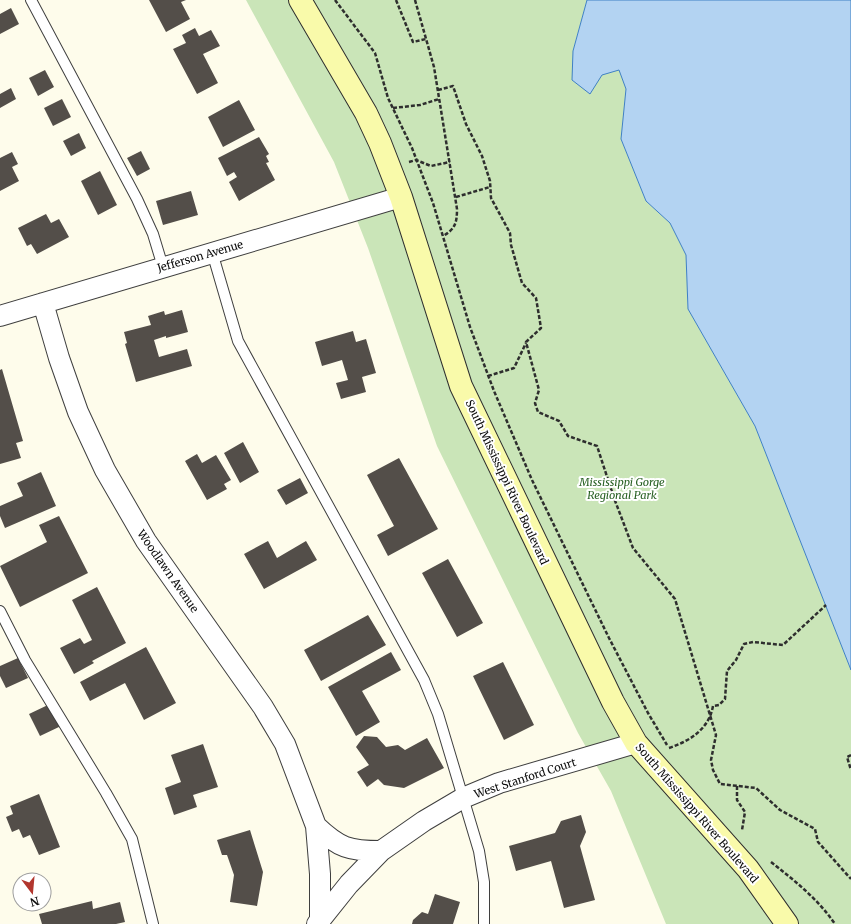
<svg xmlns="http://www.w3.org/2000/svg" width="851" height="924" font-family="Merriweather,serif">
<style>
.green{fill:#cae5b8}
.water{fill:#b3d3f2;stroke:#3f80c4}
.building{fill:#534e49}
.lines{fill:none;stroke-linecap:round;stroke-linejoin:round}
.lane-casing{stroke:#3f3f3f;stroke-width:12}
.street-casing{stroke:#3f3f3f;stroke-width:22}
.secondary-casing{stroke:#2e2e2e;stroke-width:24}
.path{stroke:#2e2e2e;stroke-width:2.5;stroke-dasharray:4 2;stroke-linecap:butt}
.lane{stroke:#fff;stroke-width:10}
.street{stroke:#fff;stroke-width:20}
.secondary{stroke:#f9faaa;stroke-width:22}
.labels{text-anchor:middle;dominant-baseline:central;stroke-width:4;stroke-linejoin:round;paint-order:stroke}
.street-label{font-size:11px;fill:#0c0c0c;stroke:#fff}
.park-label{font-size:11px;font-style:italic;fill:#265f21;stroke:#fff}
</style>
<rect width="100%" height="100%" fill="#fefceb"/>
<path class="green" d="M246,0H587L573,51L602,75L619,69L626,89L621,139L646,201L670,223L686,255L688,309L755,426L851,670V924H666L611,791L578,733L437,446L368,248L334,162Z"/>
<path class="water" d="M587,0H851V670L755,426L688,309L686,255L670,223L646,201L621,139L626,89L619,70L602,75L590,94L572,80L573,51Z"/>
<path class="building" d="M149,0H186L181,2L190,19L166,32Z
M11,8L19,24L0,34V14Z
M195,28L199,36L211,30L220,46L203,54L218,83L197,94L173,49L186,43L182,35Z
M45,70L54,87L38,96L29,78Z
M11,88L16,99L0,108V94Z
M62,99L71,117L53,126L44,108Z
M239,100L255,130L223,147L208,117Z
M79,133L86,148L71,156L63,141Z
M259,137L269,154L266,156L269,162L266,163L275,180L239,201L229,182L237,177L234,172L227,176L218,158Z
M141,151L150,169L137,176L127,158Z
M12,152L18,164L12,167L19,181L0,191V158Z
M100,171L117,205L98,215L81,181Z
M191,191L198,215L163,225L156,201Z
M46,214L51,223L59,219L69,237L37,254L31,244L27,246L18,228Z
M182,310L188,332L166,338V336L154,340L159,357L187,349L192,366L136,382L125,344L127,343L124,332L151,325L148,316L164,311L165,315Z
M353,331L356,342L366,339L376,373L362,377L366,392L341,399L336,383L348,380L342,360L322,366L315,342Z
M2,369L23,441L16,443L21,458L0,464V370Z
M243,442L259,472L240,483L224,453Z
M197,454L202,463L216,455L231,480L224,484L227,489L207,500L185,461Z
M399,458L438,529L388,556L377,535L394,526L367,475Z
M41,472L56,506L5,528L0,516V506L23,496L17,483Z
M300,478L308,493L286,505L277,490Z
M59,516L88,573L20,607L0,566L47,542L39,525Z
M268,541L277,558L306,541L317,560L264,589L244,554Z
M448,559L483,623L457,637L422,573Z
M97,587L126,643L92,661L94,663L74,674L60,648L80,638L84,644L92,640L72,600Z
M368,615L386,645L321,681L304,650Z
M146,647L176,703L144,720L125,683L90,701L80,682Z
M391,652L401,670L362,691L380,722L356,736L328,687Z
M18,658L28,678L6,688L0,676V666Z
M503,662L534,725L504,740L473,676Z
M50,704L61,726L40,736L29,714Z
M364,736L377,737L386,747L398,745L405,750L427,738L444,768L404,788L384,785L378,779L367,787L357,772L369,765L356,747Z
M203,744L218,787L193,795L197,807L174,815L165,788L181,782L171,755Z
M39,794L60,847L39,855L30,835L23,838L19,829L12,832L6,817L13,814L10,806Z
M581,815L586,832L580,846L595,900L564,908L551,861L516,871L509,846L555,833L561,821Z
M250,830L263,872L257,906L230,902L234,875L227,855H222L217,840Z
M435,894L460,902L453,924H412L413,920L422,912L428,914Z
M92,901L93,909L120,902L125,922L116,924H42L39,914Z"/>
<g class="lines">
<defs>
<path id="lane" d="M31,0L137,199L153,234L163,267
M212,252L238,341L424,680L438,714L479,851L484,882V924
M0,611L25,660L106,793L132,839L153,924"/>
<path id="street" d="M43,303L59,358L78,412L105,470L146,541L263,707L285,744L316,826L320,874V924
M0,316L401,197
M316,826C339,848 349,851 381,851
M317,924L349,884L381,851L424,821L463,798L499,783L636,743"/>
<path id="secondary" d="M300,0L366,113L380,143L401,197L461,386L613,702L636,743L748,869L787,924"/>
</defs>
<use href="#lane" class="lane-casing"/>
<use href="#street" class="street-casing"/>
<use href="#secondary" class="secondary-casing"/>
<path class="path" d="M335,0L375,53L388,98L412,148L433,203L470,327L494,391L532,480L609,638L648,713L667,745
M396,0L413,42L426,39
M415,0L434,67L457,209C457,223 455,229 443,236
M438,90L453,86L466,124L482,156L490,181L491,198L510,233L511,245L522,283L536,298L541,328L526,342L539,390L535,403L538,412L559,421L568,436L597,446L614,498L633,548L675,599L716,735L711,760L713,770L720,784L756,788L780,810L815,829L818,842L851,879
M393,108L420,105L439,99
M409,162L416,160L431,166L450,162
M456,197L490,187
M488,376L514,368L526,343
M669,748C690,741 709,729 713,706L719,705L725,699L727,671L736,660L744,644L753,642L783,645L826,605
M851,755L847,757L851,770
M737,786V800L745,812L742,830
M771,862C795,881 818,899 835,924"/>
<use href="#lane" class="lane"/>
<use href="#street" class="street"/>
<use href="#secondary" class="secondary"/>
</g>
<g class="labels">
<g class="street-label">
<text transform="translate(200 256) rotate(-16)">Jefferson Avenue</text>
<text transform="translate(507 482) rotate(65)">South Mississippi River Boulevard</text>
<text transform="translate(168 571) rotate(55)">Woodlawn Avenue</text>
<text transform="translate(525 778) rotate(-18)">West Stanford Court</text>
<text transform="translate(697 813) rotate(49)">South Mississippi River Boulevard</text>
</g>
<g class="park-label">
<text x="622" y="482">Mississippi Gorge<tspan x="622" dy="13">Regional Park</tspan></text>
</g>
</g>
<g transform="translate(32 892) rotate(164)"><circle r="19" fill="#ffffff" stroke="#9e9e9e"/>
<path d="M0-3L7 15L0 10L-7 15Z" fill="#b2362d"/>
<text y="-6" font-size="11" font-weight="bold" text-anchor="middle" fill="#0c0c0c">N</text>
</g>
</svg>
